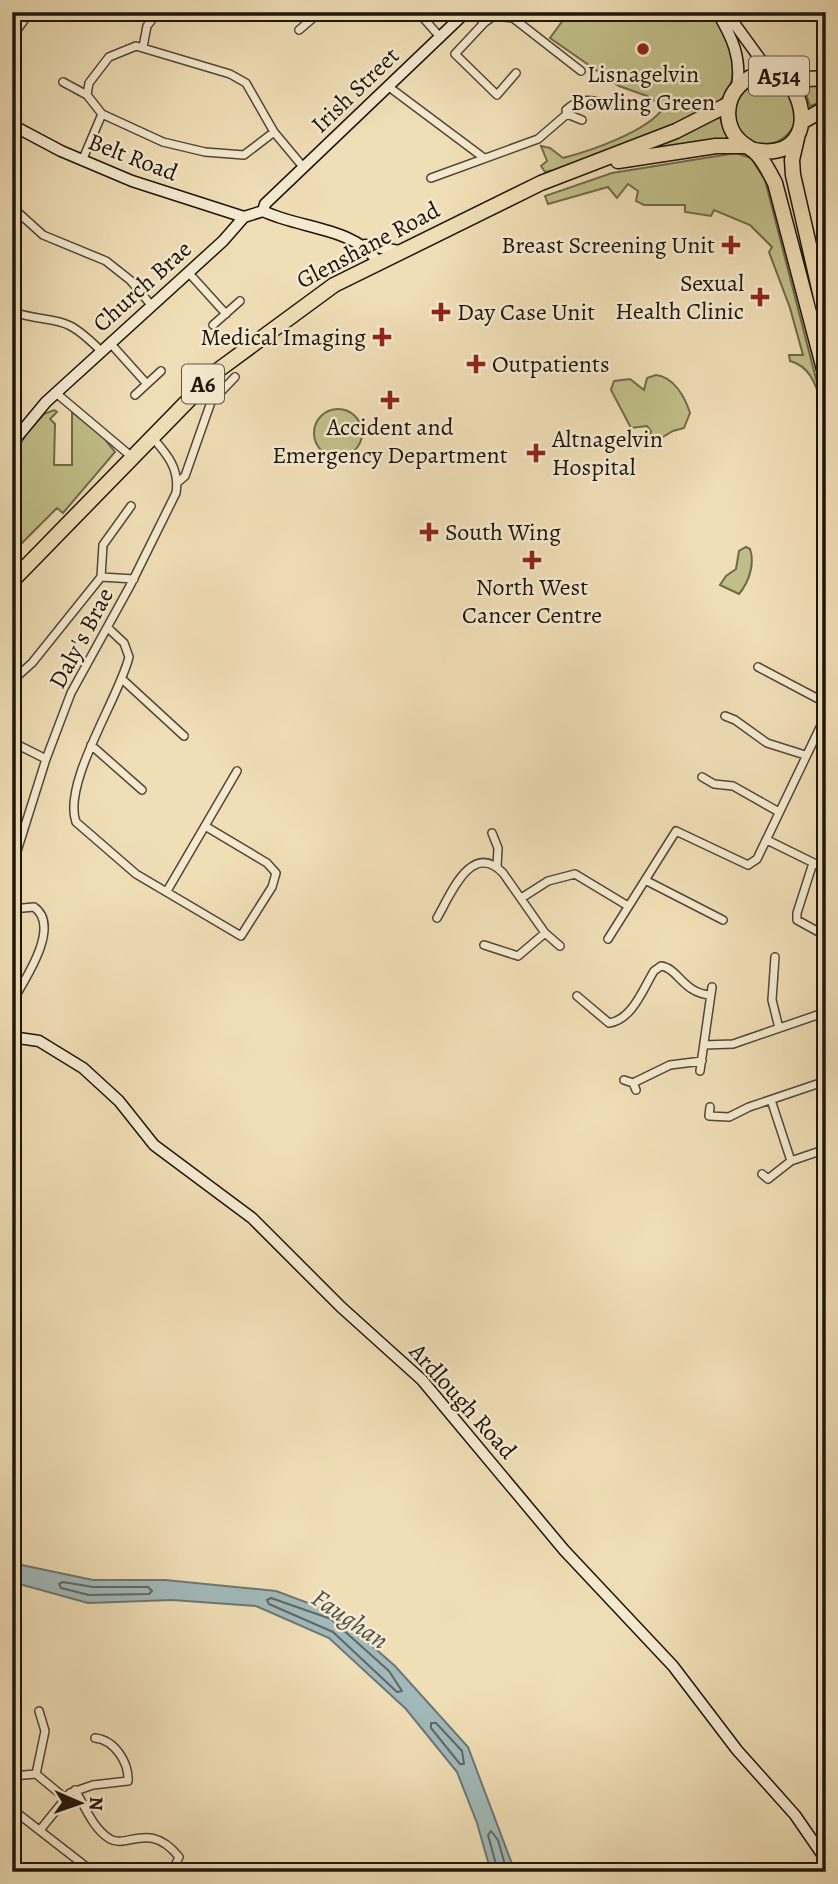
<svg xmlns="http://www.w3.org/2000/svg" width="838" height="1884" font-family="Alegreya,serif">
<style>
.green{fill:#c1bf89;stroke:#6f6a4a;stroke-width:2}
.water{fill:#a1b9ba;stroke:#6c7774;stroke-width:2}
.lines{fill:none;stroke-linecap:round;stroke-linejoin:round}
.shore{stroke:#5f6763;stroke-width:2}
.street-casing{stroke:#524736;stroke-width:10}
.secondary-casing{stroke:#1d150c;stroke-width:13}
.highway-casing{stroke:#1d150c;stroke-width:17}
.street{stroke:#f5ead0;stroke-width:7}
.secondary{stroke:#f5ead0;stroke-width:10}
.highway{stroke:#f0deb6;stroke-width:14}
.poi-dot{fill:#8f2418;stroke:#f5ead0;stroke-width:2.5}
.labels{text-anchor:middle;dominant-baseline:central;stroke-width:5;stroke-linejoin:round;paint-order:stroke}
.shield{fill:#f5ead0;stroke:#5e5547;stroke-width:2}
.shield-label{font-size:23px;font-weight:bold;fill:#1d150c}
.poi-label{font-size:24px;fill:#1d150c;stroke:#f5ead0;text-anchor:start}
.street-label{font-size:24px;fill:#1d150c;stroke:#f5ead0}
.water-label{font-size:26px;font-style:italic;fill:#4b4e49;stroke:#f5ead0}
</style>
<rect width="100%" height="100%" fill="#f0deb6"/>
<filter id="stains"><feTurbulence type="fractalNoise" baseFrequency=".00286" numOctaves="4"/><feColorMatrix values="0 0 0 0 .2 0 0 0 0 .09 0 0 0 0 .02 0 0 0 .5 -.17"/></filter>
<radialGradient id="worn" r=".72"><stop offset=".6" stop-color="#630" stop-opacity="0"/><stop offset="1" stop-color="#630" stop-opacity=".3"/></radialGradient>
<path class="green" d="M569,12H710C723,27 729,40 732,60C741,109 686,119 650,134C615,149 582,165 545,172L541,166L547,161L541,146L550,148L563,158C590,151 649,131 664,107L647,96L619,86L550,38Z
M734 113a31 31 0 1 1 62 0a31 31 0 1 1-62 0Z
M826,84V100L810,106L803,85Z
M719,115L728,139L642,152Z
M736,153L751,158L765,180L823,406C816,387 812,367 790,361L789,355H803L790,308L769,252L772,247L750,225L714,210L711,216L685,212V205H644L636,201L638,191L628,184L617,198L608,187L548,204L545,196L612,173Z
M656,375C674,377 685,397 690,413L684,428L673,431L651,444L647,443L651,431L647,426L631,428L611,390L614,381L630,379L644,390L647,378Z
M314 433a24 24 0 1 1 48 0a24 24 0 1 1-48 0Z
M54,410L57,412L50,419L55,424L54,465H72V412L103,437L115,452L63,513L57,508L12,553V457L27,433L44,414Z
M746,547L750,549C755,564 749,582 739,594L720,585L726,576L736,569L739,551Z"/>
<path class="water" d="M12,1563L93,1580H165L276,1591L335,1613L395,1666L468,1747L515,1872H491L477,1823L457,1772L406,1709L329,1638L256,1606L172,1600L88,1603L12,1582Z"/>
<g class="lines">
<path class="shore" d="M63,1582L93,1587H148L152,1591L149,1594L89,1595L61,1588L59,1584Z
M271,1598L331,1619L389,1671L402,1691L397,1692L333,1632L269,1604L267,1600Z
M431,1723H436L462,1751L464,1764H460L431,1728Z
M498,1872L488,1835L491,1831L498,1840L507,1872"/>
<defs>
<path id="street" d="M418,12L440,37
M474,12L484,23L494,16L513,18L581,71
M484,23L455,54L497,95L516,73
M299,30L320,12
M12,37L30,12
M143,47L147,26L158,12
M63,82L87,95L102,114L163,142L205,152L244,155L274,132
M389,87L484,158
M87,95L89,83L109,57L136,46L230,74L246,83L274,132L304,168
M567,114L582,120
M82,161L102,114
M431,178L538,139L567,114L566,110C582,95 596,101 616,105
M12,207L43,235L106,261L130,280L152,306
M188,272L226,314
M12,312C60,326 61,311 101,351
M213,325L240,301
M111,344L147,384
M56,393L132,457
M135,395L161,371
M178,482L185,476L211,402L235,377
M101,577L103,545L131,506
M108,628L124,643L129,657C119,698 62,783 76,822L136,874L241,936L272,887L276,873L267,863L205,826
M758,667L826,703
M122,679L184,736
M12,681L32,663L101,577L134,579
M725,716L735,720L767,743L805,755
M12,737L20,746L46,759
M91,745L142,790
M702,777L714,784L733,786L779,812
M492,833L498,848L497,867
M767,840L826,869
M813,863L797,913V920L826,936
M12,867L46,759L71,693L131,584L176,493C180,469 167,454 152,437
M645,880L723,920
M167,891L237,771
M523,897L548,881L575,874L628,906
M12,909L34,907C62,926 24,981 12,1002
M437,918C450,896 471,840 503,873L545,933L560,946
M608,939L676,831L748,865L757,859L826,715
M484,945L518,956L545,933
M775,957L772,1000L779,1028
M577,996L609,1023C632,1020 643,989 654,971L661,966C678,968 683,993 710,995
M704,1045L733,1044L826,1012
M700,1071L712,987
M624,1080L633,1083L636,1090
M633,1083L670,1065L702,1061
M771,1100L791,1161
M710,1107L709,1116L729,1117L749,1107L826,1081
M762,1174L768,1179L791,1161L826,1149
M822,1227L826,1224
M12,1513L15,1514
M36,1774L45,1731L39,1711
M12,1776L36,1774L65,1798
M75,1790C85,1806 93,1829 110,1839C127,1849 150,1820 179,1857L172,1872
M12,1809L93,1872
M40,1830L70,1793L93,1785L128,1781C129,1763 115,1740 95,1738
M12,1840V1849"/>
<path id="secondary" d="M717,12C732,37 742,58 737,87
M726,12L771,74
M12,125L61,151L132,181L244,217
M263,211L265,204L466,12
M263,211C300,229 354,227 378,262
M365,245L399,251
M12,443L46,402L223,241L244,217L263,211
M12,1007V1023
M12,1037L39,1041L83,1068L119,1101L154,1145L252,1218L341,1307L422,1380L564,1550L673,1666L737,1750L795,1815L826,1860"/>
<path id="highway" d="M788,80L826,78
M805,120L826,108
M797,138L792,160L793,175L826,319
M754,150C838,166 796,32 740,85C724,100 724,127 741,142C747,147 753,149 758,155C765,163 770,173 775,183L826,377
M618,161L716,146H745
M12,581L217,371L334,285L541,183L676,131L729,104"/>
</defs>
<use href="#street" class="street-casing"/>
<use href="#secondary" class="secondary-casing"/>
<use href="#highway" class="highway-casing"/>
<use href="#street" class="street"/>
<use href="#secondary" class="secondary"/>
<use href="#highway" class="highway"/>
</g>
<g class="poi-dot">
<circle cx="643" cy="49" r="7"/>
<path d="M727.5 234.5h7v7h7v7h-7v7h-7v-7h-7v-7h7z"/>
<path d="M756.5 286.5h7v7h7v7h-7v7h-7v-7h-7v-7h7z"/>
<path d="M437.5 301.5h7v7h7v7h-7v7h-7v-7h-7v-7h7z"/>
<path d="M378.5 326.5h7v7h7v7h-7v7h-7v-7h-7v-7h7z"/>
<path d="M472.5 353.5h7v7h7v7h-7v7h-7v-7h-7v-7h7z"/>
<path d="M386.5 389.5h7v7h7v7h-7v7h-7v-7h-7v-7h7z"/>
<path d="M532.5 442.5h7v7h7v7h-7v7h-7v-7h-7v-7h7z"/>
<path d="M425.5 521.5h7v7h7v7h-7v7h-7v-7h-7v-7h7z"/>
<path d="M528.5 549.5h7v7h7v7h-7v7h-7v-7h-7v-7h7z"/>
</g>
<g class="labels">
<g class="shield">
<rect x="749" y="56.5" width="60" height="39" rx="5"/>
<rect x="182" y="364.5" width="42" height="39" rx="5"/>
</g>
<g class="shield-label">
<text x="779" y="76">A514</text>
<text x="203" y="384">A6</text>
</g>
<g class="poi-label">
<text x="643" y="74" text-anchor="middle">Lisnagelvin<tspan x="643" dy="28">Bowling Green</tspan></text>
<text x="715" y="245" text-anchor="end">Breast Screening Unit</text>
<text x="744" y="283" text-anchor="end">Sexual<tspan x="744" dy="28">Health Clinic</tspan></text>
<text x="457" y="312">Day Case Unit</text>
<text x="366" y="337" text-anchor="end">Medical Imaging</text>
<text x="492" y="364">Outpatients</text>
<text x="390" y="427" text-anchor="middle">Accident and<tspan x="390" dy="28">Emergency Department</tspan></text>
<text x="552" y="439">Altnagelvin<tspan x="552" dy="28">Hospital</tspan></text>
<text x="445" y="532">South Wing</text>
<text x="532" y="587" text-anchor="middle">North West<tspan x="532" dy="28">Cancer Centre</tspan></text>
</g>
<g class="street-label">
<text transform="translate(355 90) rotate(-44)">Irish Street</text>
<text transform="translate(133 157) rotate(21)">Belt Road</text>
<text transform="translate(368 245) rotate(-28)">Glenshane Road</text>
<text transform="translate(142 286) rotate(-42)">Church Brae</text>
<text transform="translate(81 638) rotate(-62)">Daly's Brae</text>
<text transform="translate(463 1401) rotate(48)">Ardlough Road</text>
</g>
<g class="water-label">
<text transform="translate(350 1619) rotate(34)">Faughan</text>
</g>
</g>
<rect width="838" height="1884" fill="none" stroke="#f0deb6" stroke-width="42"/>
<rect x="14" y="14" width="810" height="1856" fill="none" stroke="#1d150c" stroke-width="3.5"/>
<rect x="21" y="21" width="796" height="1842" fill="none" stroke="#1d150c" stroke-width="2"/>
<g transform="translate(80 1803) rotate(92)" stroke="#f5ead0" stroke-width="5" paint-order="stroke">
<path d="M0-5L12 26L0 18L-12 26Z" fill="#1d150c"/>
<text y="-10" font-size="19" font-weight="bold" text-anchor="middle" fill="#1d150c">N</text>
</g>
<rect width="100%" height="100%" filter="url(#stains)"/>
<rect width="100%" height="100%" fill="url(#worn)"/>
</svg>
